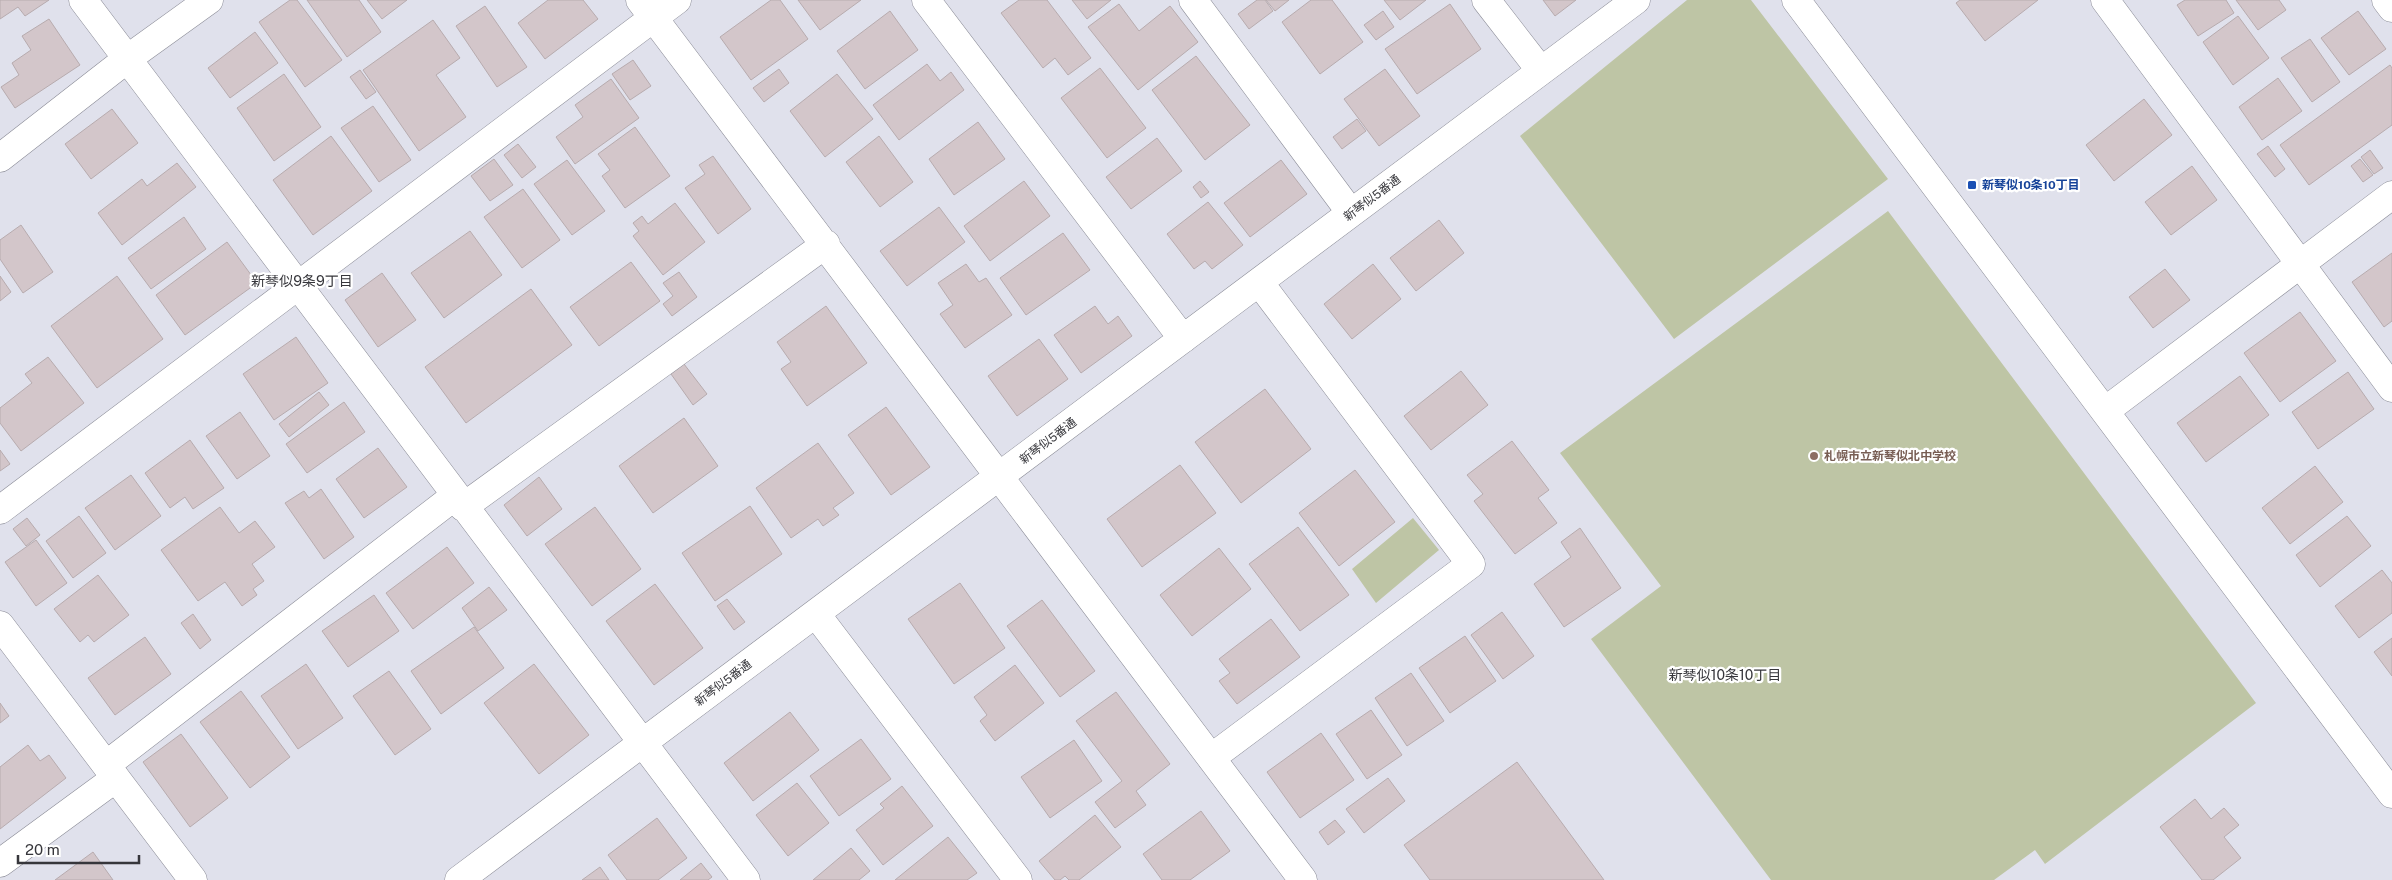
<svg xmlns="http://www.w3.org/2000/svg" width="2392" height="880" font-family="'Public Sans','Noto Sans JP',sans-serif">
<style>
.green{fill:#bec5a5}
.building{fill:#d3c6ca;stroke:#b7abae}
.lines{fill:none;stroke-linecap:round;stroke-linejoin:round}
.minor-casing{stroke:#8b8c97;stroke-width:29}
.minor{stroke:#fff;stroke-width:28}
.transit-dot{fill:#1a4fb4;stroke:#fff;stroke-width:2}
.education-dot{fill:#8d6e63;stroke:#fff;stroke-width:2}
.labels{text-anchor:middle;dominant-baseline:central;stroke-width:4.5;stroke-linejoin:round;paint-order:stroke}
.transit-label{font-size:12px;font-weight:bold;fill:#164399;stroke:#fff;text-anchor:start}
.street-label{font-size:12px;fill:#36363b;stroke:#fff}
.education-label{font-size:12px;font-weight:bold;fill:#785e54;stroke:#fff;text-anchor:start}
.neighbourhood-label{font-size:14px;fill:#36363b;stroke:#fff}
</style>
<rect width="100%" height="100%" fill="#e0e1ec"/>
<path class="green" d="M1687,0H1751L1888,179L1674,339L1520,136Z
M1888,211L2256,703L2045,864L2035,850L1994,880H1771L1591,639L1661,586L1560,453Z
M1413,518L1439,550L1376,603L1352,569Z"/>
<path class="building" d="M0,0H49L25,16L18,7L0,19Z
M290,0H297L342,60L305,87L259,22Z
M307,0H359L381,32L347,57Z
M367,0H407L382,19Z
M548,0H583L598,19L545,59L518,23Z
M771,0H780L808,39L751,80L720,37Z
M798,0H861L820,30Z
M1019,0H1047L1091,58L1068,75L1055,58L1043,68L1001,13Z
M1072,0H1111L1087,19Z
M1257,0H1265L1273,11L1249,29L1238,14Z
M1266,0H1289L1275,11Z
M1311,0H1332L1363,42L1320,74L1282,22Z
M1384,0H1426L1400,20Z
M1543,0H1576L1555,16Z
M1960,0H2038L1985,41L1956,3Z
M2185,0H2226L2234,13L2198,36L2177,5Z
M2236,0H2279L2286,10L2258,30Z
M1119,4L1139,31L1170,6L1198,42L1138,90L1088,27Z
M1450,4L1481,49L1417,94L1385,49Z
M485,6L527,67L497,87L456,26Z
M890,11L918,50L865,89L837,51Z
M1383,11L1394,27L1376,40L1364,25Z
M2358,11L2386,49L2349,75L2321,38Z
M2238,16L2269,58L2233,85L2203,42Z
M49,19L80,65L15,108L1,87L19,75L12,63L31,50L22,36Z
M433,20L460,58L436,75L466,117L419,151L363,70Z
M255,32L278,63L230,98L208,68Z
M2310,39L2340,82L2312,102L2281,58Z
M1196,56L1250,125L1205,160L1152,90Z
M633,60L651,86L630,100L612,74Z
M927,64L940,81L951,72L964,90L899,140L873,105Z
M2390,65L2392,68V125L2309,185L2280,145Z
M1100,68L1146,128L1107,158L1061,98Z
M779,69L789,83L764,102L753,88Z
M1385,69L1420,116L1379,146L1344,99Z
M360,70L376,92L366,99L350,77Z
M284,74L321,127L274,161L237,108Z
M837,74L873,119L825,157L790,111Z
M2278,78L2302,111L2262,140L2239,107Z
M611,79L639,118L575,164L556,137L583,117L575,105Z
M2144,99L2172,135L2114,181L2086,145Z
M373,106L411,160L379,182L341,128Z
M112,109L138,143L91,179L65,144Z
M1357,119L1366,131L1342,149L1333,137Z
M978,122L1005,159L954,195L929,159Z
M635,127L670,176L625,208L602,176L610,170L598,154Z
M331,136L372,191L313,235L273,180Z
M879,136L913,182L880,207L846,162Z
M1157,138L1182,171L1131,209L1106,177Z
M518,144L536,167L522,178L504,155Z
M2268,146L2285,169L2275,177L2257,154Z
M2370,150L2383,168L2374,174L2361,157Z
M713,156L751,209L718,234L685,188L705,174L699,165Z
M494,159L513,185L490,201L471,176Z
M2360,159L2373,175L2363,182L2351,166Z
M567,160L605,211L572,235L534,184Z
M1281,160L1307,194L1250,237L1224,203Z
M177,163L196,187L122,245L98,213L142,179L147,186Z
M2192,166L2217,200L2171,235L2145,202Z
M1024,181L1050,216L990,261L964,226Z
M1200,181L1209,192L1201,198L1193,187Z
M523,189L560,240L522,268L484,217Z
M1208,202L1243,245L1212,269L1205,261L1194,269L1167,234Z
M675,203L705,242L663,275L633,236L639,231L633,223L642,216L648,224Z
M939,207L965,242L907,286L880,251Z
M184,217L206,249L151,289L128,258Z
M1439,220L1464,253L1416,291L1390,258Z
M21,225L53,272L23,293L0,259V240Z
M470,231L502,275L444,318L411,273Z
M1063,233L1090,270L1026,315L1000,278Z
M227,242L257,283L185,335L156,295Z
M2392,253V321L2384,327L2352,282Z
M631,262L660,301L599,346L570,307Z
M966,264L979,282L986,278L1012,315L965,348L940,314L953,305L938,283Z
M1373,264L1401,299L1352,339L1324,304Z
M2165,269L2190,300L2153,328L2129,297Z
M679,272L697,297L672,316L663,304L673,296L663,283Z
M382,273L416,320L378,347L345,300Z
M0,276L11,292L0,301Z
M117,276L163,339L97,388L51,326Z
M531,289L572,345L466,423L425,367Z
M826,306L867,363L807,406L781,369L791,362L777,342Z
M1095,306L1108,324L1118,316L1132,336L1081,373L1054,335Z
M2300,312L2336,361L2280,402L2244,353Z
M296,337L328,383L274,420L243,374Z
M1039,339L1068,379L1017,416L988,376Z
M48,357L84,403L21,451L0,423V408L32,383L25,374Z
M684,364L707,394L693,405L671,374Z
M1461,371L1488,405L1431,450L1404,416Z
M2348,372L2374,409L2318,449L2292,412Z
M2240,376L2269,415L2206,462L2177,423Z
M1265,389L1311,449L1241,503L1195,442Z
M319,392L329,405L289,437L279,424Z
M344,402L365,432L307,473L286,444Z
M886,407L930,467L891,495L848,435Z
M240,412L270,456L237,479L206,436Z
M684,418L718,466L653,513L619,466Z
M190,440L224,488L193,509L185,497L170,508L145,473Z
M1512,441L1549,490L1538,498L1557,523L1515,554L1474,501L1483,494L1467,475Z
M818,443L854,493L833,508L839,515L823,526L818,519L791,538L756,488Z
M378,448L407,487L364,518L336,479Z
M0,450L10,464L0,471Z
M1180,465L1216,513L1142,567L1107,519Z
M2315,466L2343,502L2290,544L2262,508Z
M1355,470L1395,522L1339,566L1299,513Z
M131,475L161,516L115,550L85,508Z
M539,477L562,509L527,536L504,505Z
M321,489L354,537L324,559L285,503L304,491L309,498Z
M750,506L782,554L715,601L682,553Z
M220,507L239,533L255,521L275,547L252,564L264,581L253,589L257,595L242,606L225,582L198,601L161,550Z
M595,507L641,569L592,606L545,544Z
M79,516L106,553L73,578L46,541Z
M2347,516L2371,546L2320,587L2296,555Z
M27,518L40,535L26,546L13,529Z
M1298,527L1349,595L1300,631L1249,564Z
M1580,528L1621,588L1564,627L1534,584L1571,557L1561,542Z
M36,540L67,583L36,606L5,562Z
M447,547L474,583L413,629L386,593Z
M1219,548L1251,589L1192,636L1160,595Z
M2382,570L2392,583V613L2359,638L2335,606Z
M98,575L129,615L94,642L88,635L80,642L54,609Z
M960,583L1005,648L954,684L908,619Z
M655,584L703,648L654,685L606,621Z
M489,587L507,610L478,631L462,608Z
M374,595L399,631L348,667L322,631Z
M727,599L745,622L734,630L717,606Z
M1042,600L1095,671L1060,697L1007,626Z
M1502,612L1534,656L1503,679L1471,635Z
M193,614L211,640L200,649L181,623Z
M1271,619L1300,657L1237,704L1219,681L1230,673L1219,659Z
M474,627L504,668L441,714L411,671Z
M1465,636L1496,681L1450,713L1419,668Z
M145,637L171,674L115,715L88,678Z
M2392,638V676L2374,652Z
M306,664L343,718L298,749L261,696Z
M534,664L589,735L539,774L484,703Z
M1015,665L1044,703L995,741L980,721L987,715L974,697Z
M389,671L431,729L395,755L353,696Z
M1411,673L1444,721L1407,746L1375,698Z
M241,691L290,757L250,788L200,722Z
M1116,692L1170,764L1136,791L1146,805L1115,828L1095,802L1122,781L1076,721Z
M0,703L9,716L0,723Z
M1371,710L1402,755L1367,779L1336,734Z
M790,712L819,750L753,801L724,763Z
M1321,733L1354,780L1300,818L1267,772Z
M181,734L228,798L190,827L143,762Z
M861,739L891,779L839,816L810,776Z
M1074,740L1102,781L1050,818L1021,777Z
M28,745L40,761L49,755L66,778L0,829V767Z
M1517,762L1604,880H1430L1404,845Z
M1388,778L1405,801L1364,833L1346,809Z
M797,783L829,823L788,856L756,815Z
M902,786L933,826L883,865L856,830L884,808L880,804Z
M2195,799L2211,819L2224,808L2239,825L2224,837L2241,858L2213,880H2202L2160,827Z
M1201,811L1230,851L1190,880H1162L1143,854Z
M1095,815L1121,847L1079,880H1069L1065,876L1060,880H1055L1039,861Z
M657,818L687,858L658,880H627L608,855Z
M1335,820L1345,832L1328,845L1319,832Z
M948,837L977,873L967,880H895Z
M851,848L870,871L859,880H813Z
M93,852L113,880H55Z
M701,863L712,877L708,880H680Z
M600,867L609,880H582Z"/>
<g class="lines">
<defs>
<path id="minor" d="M83,0L746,880
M640,0L1303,880
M926,0L1183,339
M1193,0L1351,213
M1486,0L1541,71
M1796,0L2392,794
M2105,0L2392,388
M2386,0L2392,8
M0,158L127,59L209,0
M2105,411L2392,195
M463,507L826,244
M0,510L677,0
M816,614L1018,880
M0,625L193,880
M1211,758L1471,564L1259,282
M106,765L455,496
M0,863L116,778
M459,880L1636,0"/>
</defs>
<use href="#minor" class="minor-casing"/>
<use href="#minor" class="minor"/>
</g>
<rect class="transit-dot" x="1967" y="180" width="10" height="10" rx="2.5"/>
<circle class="education-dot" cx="1814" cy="456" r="5"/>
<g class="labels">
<g class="transit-label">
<text x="1982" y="185">新琴似10条10丁目</text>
</g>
<g class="street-label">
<text transform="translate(1372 198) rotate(-37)">新琴似5番通</text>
<text transform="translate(1048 441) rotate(-37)">新琴似5番通</text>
<text transform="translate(723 683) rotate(-37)">新琴似5番通</text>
</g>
<g class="education-label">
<text x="1824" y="456">札幌市立新琴似北中学校</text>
</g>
<g class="neighbourhood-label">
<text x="302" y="281">新琴似9条9丁目</text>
<text x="1725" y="675">新琴似10条10丁目</text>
</g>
</g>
<path d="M18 855v8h121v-8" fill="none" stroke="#36363b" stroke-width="2.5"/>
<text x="25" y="855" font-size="15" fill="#36363b" stroke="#ffffff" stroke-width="4" paint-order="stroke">20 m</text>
</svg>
